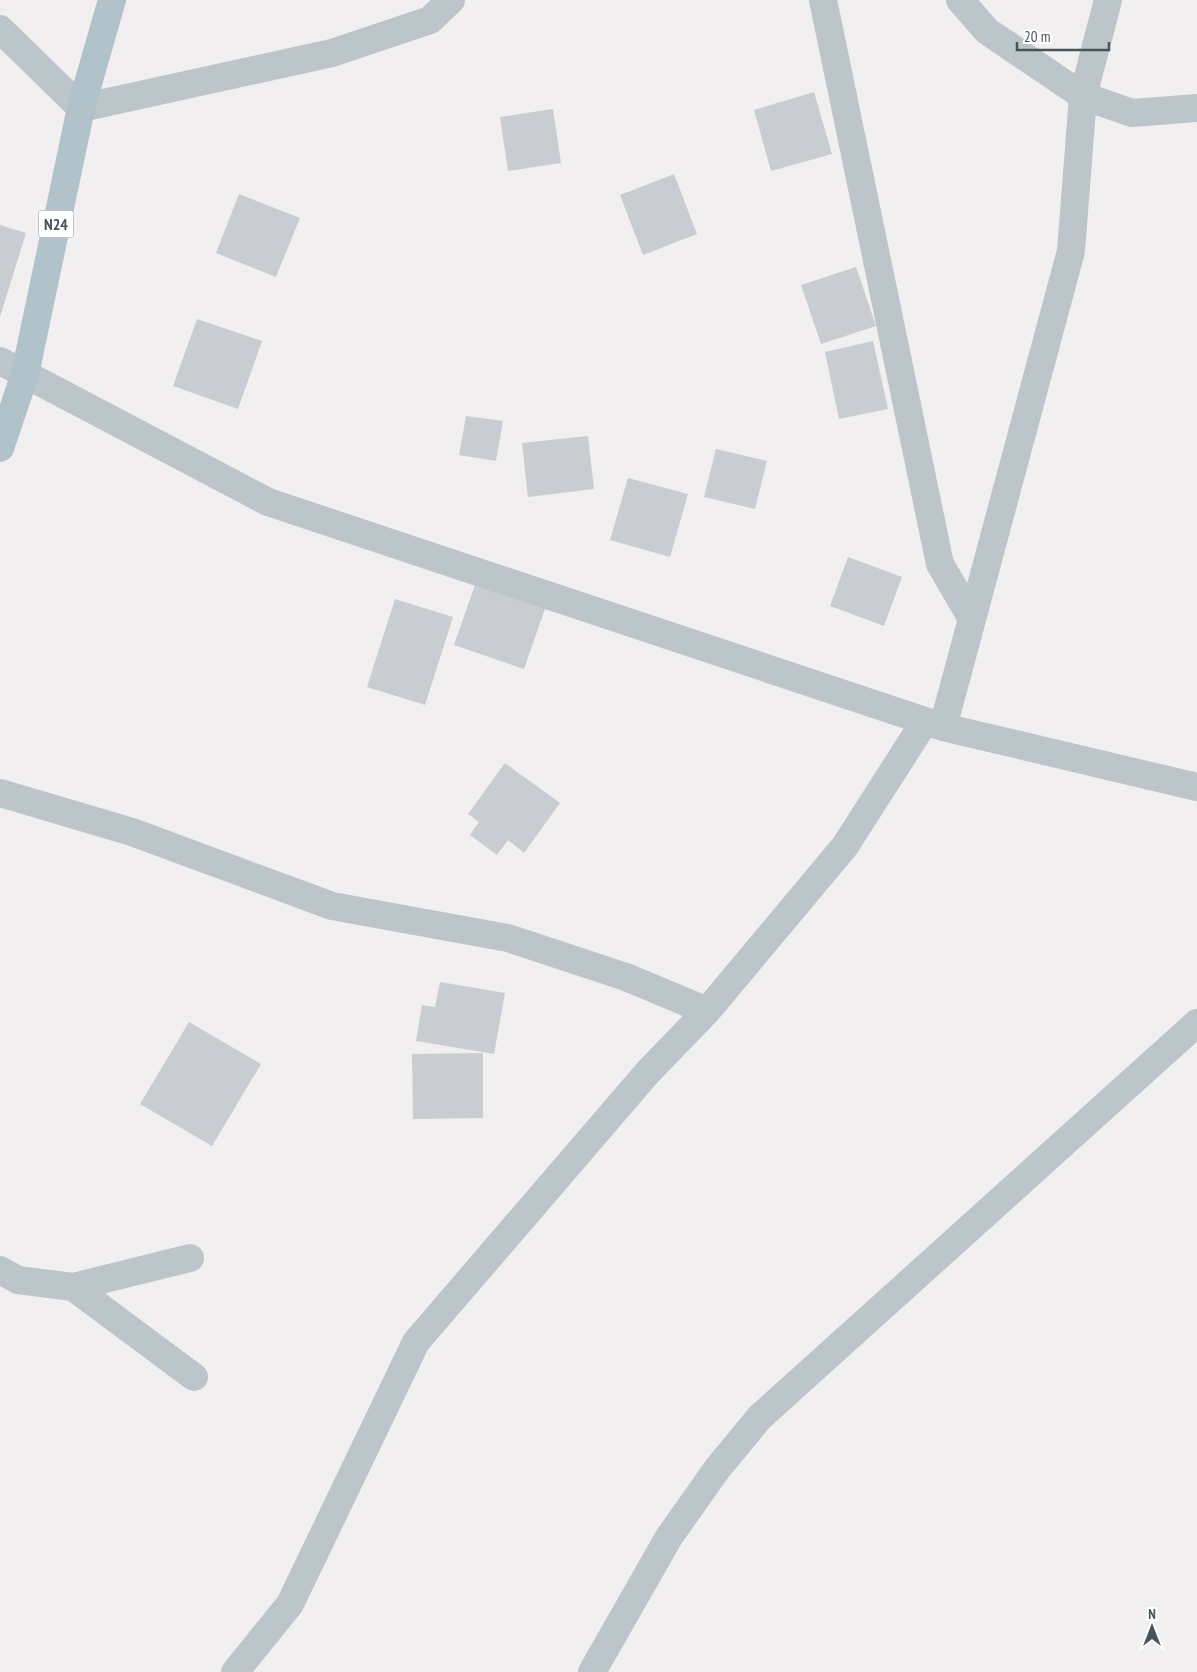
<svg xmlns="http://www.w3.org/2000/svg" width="1197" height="1672" font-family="'PT Sans Narrow',sans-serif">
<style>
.building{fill:#c9cdd1}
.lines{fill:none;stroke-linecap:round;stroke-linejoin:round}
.street{stroke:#bcc5ca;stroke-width:28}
.primary{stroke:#b1c2cb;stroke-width:28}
.labels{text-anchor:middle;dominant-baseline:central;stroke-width:4;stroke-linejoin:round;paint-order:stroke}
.shield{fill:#fff;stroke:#7f878c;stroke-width:1}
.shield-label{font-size:16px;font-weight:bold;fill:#48545a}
</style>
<rect width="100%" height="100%" fill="#f1efef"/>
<path class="building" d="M814,92L832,154L771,171L754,110Z
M553,109L561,163L508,171L500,117Z
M674,174L697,234L643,255L620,195Z
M239,194L300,218L276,277L216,253Z
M0,225L26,233L0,317Z
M856,267L876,326L821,344L801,285Z
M197,319L262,341L238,409L173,386Z
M873,341L888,409L839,419L825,352Z
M466,416L503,421L496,461L459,455Z
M588,436L594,489L528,497L522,443Z
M716,449L767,461L755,509L704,497Z
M628,478L688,494L670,557L610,540Z
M848,557L902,577L884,626L830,606Z
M476,582L546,606L524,669L454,645Z
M395,599L453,617L425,705L367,687Z
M505,763L560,803L524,853L508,840L497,855L470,835L479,822L468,814Z
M440,982L505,993L494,1054L416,1041L422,1005L435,1007Z
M189,1022L261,1064L212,1146L140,1104Z
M483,1053V1118L413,1119L412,1054Z"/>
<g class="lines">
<path class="street" d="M823,0L940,564L972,619
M960,0L987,31L1083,96L1132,113L1197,108
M0,29L81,108L332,53L430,20L451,0
M0,361L268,502L943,727L1197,787
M943,727L1071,251L1083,96L1108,0
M0,793L132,832L332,906L508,938L626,977L707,1011
M0,1270L18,1280L73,1287L190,1258
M73,1287L194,1377
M235,1672L290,1604L416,1342L648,1072L707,1011L845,846L925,721
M592,1672L669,1537L717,1469L760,1417L1197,1023"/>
<path class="primary" d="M0,448L25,374L81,108L112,0"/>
</g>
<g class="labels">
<rect class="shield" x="38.5" y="210.5" width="35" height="27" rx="4"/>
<g class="shield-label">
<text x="56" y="224">N24</text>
</g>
</g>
<g transform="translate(1152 1627)" stroke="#ffffff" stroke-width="4" paint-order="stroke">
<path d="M0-4L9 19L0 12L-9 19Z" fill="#48545a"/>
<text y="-8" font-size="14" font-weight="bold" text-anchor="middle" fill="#48545a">N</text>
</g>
<path d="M1017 42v8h92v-8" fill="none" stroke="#48545a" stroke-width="2.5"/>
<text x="1024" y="42" font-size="15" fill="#48545a" stroke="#ffffff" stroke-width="4" paint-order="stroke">20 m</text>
</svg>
